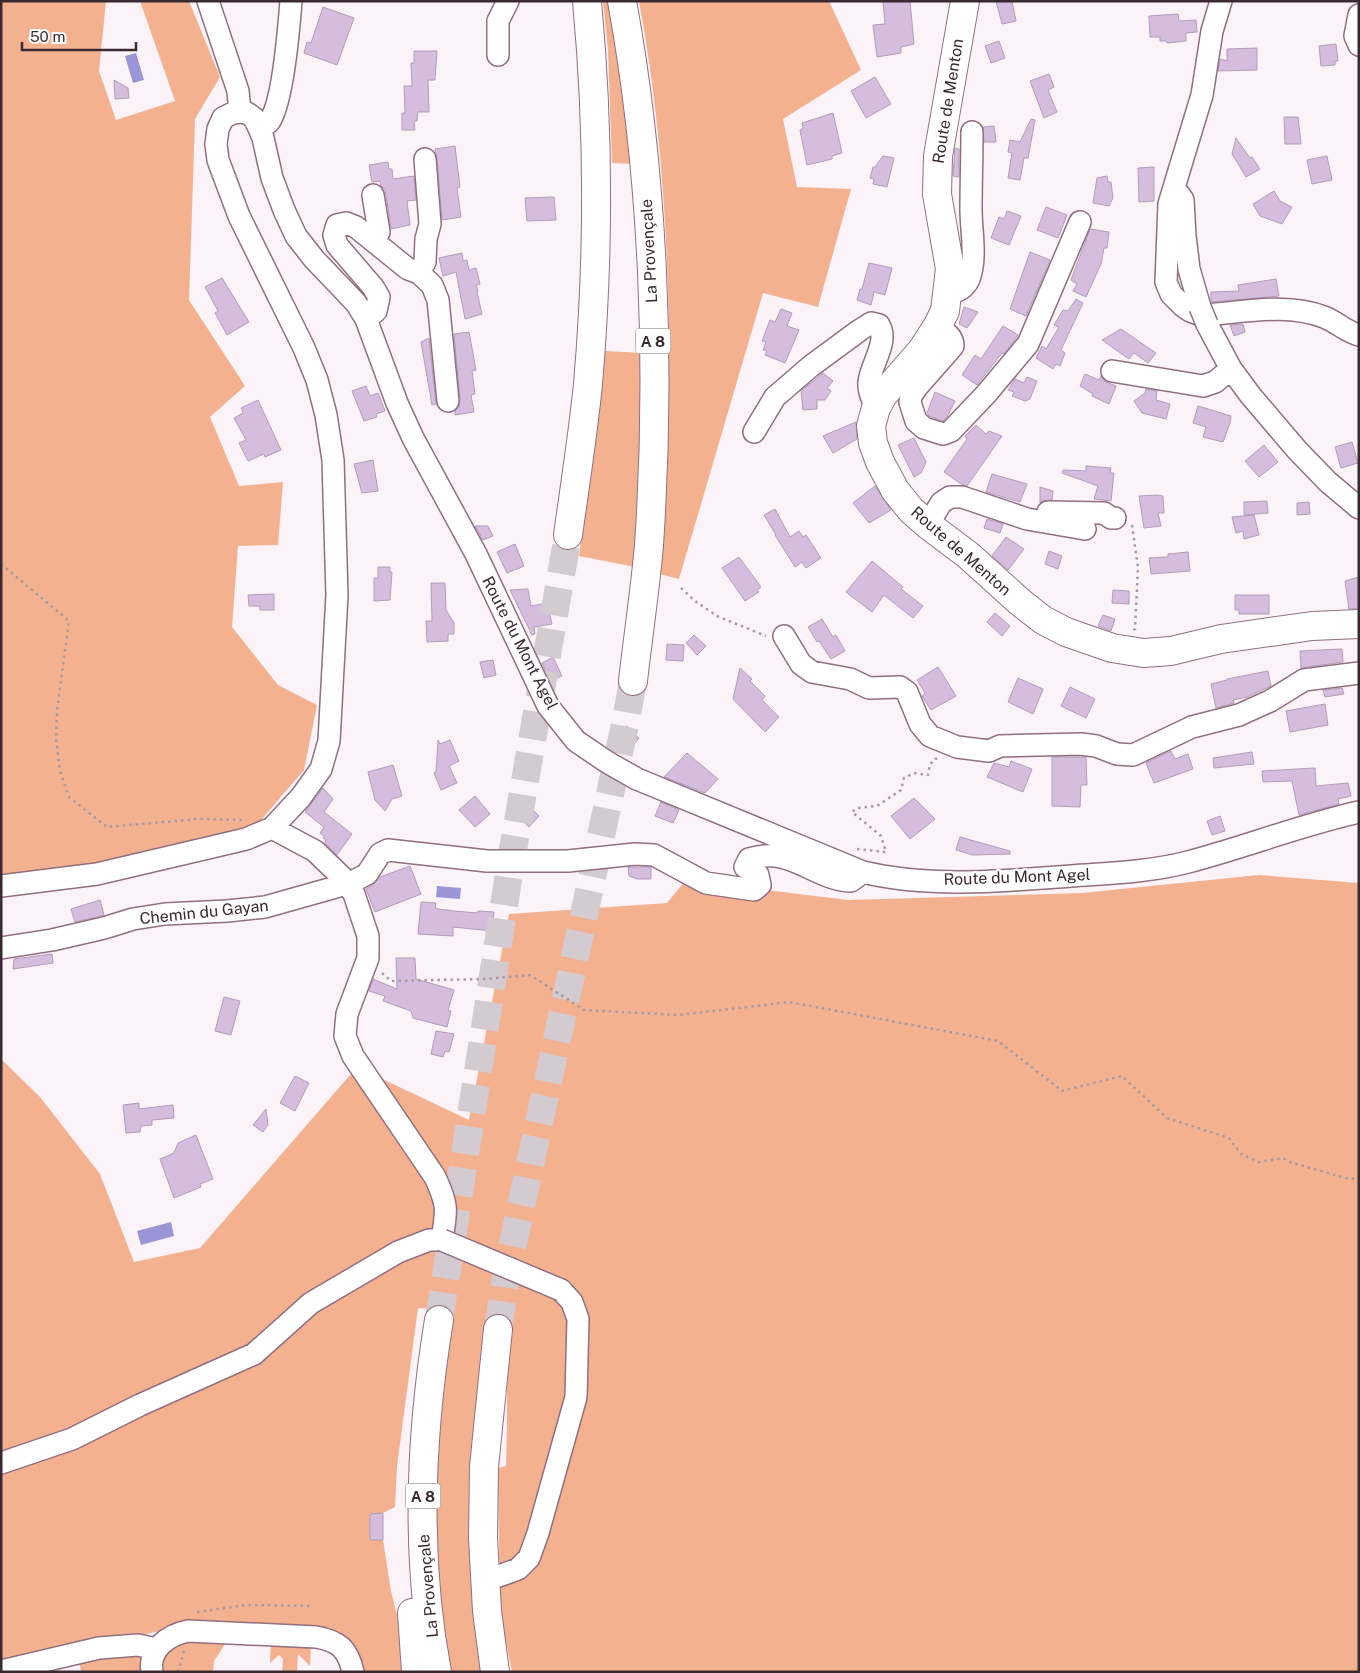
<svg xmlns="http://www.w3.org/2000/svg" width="1360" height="1673" font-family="'Public Sans',sans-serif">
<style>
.green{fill:#f3b190}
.water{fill:#9a95d7}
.building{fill:#d5bedd;stroke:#b29cb9}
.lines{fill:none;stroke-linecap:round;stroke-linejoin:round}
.highway-tunnel{stroke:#d4cbd0;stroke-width:28;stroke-dasharray:28 14;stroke-linecap:butt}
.minor-casing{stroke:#916f80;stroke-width:24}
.major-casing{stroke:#916f80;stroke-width:30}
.highway-casing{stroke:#916f80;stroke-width:30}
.path{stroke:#a69ba1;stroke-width:2.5;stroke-dasharray:2.5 4;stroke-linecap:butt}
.minor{stroke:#fff;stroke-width:21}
.major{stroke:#fff;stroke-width:28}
.highway{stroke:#fff;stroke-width:28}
.minor-bridge-casing{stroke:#916f80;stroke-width:24;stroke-linecap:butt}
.minor-bridge{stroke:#fff;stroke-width:21}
.labels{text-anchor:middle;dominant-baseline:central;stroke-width:4.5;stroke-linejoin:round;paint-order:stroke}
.shield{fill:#fff;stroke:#746a70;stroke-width:1}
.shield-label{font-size:15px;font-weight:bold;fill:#392a32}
.street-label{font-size:16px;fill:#392a32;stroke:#fff}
</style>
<rect width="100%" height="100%" fill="#fbf3f7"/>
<path class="green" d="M1,1H106L99,71L116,120L175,101L140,1H189L220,77L195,119L189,300L245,386L210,417L239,486L283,482L278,545L238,546L232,627L278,685L317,705L304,770L255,827L1,894Z
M603,1H612L633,164L612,163L608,50Z
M639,1H829L861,70L783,119L797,187L851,189L818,307L763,293L679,579L659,574C663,498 669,421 669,344C668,230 660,114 639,1Z
M605,351L643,353L635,567L579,556Z
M1259,875L1359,883V1672H512L500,1612L498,1468L506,1466C508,1416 506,1366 509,1317L487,1313L473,1434L471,1502L483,1672H451L445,1644L435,1558L434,1488L448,1310L418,1308L397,1466L395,1507L383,1513L370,1514V1540H383L391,1591L399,1623L405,1672H358L348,1646L168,1629L138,1636L142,1659L141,1672H81L79,1660L1,1672V1059L40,1097L100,1174L134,1262L200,1248L357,1067L469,1120L509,914L667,903L686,880L848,900L1082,893Z
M229,1638L214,1661L213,1672H157L158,1662L175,1641Z
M271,1641L311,1644L310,1666L298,1654L297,1672H282L283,1659L279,1655L270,1663Z"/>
<path class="water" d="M136,53L144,80L133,83L125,56Z
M437,886L461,888L460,899L436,897Z
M171,1222L174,1236L141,1245L137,1231Z"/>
<path class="building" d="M883,1H910L914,44L901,47V53L877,57L873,25L885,24Z
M996,1H1012L1016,21L1002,24Z
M323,7L354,18L337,65L304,53L307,42L311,43Z
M1178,14L1179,21L1196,20L1197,32L1186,33V41L1167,43L1166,41H1160V37H1150L1149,16Z
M999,41L1005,58L991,63L985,46Z
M1336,44L1338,61H1335V65L1321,66L1319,46Z
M1257,48V70L1218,71L1220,59L1227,61V49Z
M414,51H437L435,80H428L429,112H418L417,121H414L415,130H402V113H405L404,86H412L411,63H414Z
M1049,74L1054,87L1048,90L1057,112L1044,118L1030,81Z
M875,77L891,104L866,118L851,91Z
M114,80L128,88L129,98L115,99Z
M833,113L842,153L832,156V159L807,165L800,130L803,128L802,123Z
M1284,117H1298L1301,144H1285Z
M1031,119L1035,120L1028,158H1024L1020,180L1008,178L1012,153L1008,152L1010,140L1020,142Z
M994,126L996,142H984L983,127Z
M1236,138L1250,158L1252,157L1260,169L1246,177L1232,154Z
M455,146L460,187L457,188L461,217L442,220L437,158L435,149Z
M955,148L959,149V177L953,176Z
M883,156L894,158L887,187L873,184L874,179L870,178L873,167H875Z
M1327,156L1332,180L1312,184L1307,160Z
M388,162L389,169H392L393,179L414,176L416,200L407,201L410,225L391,229L385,189L381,186L380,181L372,182L369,165Z
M1154,167V201L1139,202L1138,168Z
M1107,176L1108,182H1111L1113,198L1109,206L1093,203L1097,178Z
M1274,191L1280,201L1292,207L1282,224L1260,216L1253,204Z
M554,197L556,220L527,221L525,198Z
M1046,207L1067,215L1058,238L1037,230Z
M1007,211L1021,216L1009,245L991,238L999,217L1004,219Z
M1090,229L1109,232L1107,248H1104L1101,264L1086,297L1073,291L1077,284L1071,280Z
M1030,252L1050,260L1026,316L1010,309Z
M462,253L463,261L467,260L469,270L476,268L480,284L476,285L478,291L477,292L482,314L465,319L456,272L443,276L439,258Z
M869,263L892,268L885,295L874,292L871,305L857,300L860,289H862Z
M222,278L249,322L227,335L215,313L218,311L205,287Z
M1276,279L1279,296L1211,302V292L1239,291L1238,285Z
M1076,299L1083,303L1061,350L1065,353L1060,366L1056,364L1053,369L1036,358L1042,346L1046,349L1059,327L1054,325L1063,310L1068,311Z
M964,307L978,312L967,328L959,324Z
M781,309L792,313L787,326L799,330L785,363L765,355L767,351L763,350L766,342L762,341L770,320L775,322Z
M1243,324L1245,332L1234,336L1230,325Z
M1003,326L1018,335L1017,337L1004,354L1002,353L977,385L962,375L975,355L981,359Z
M1121,329L1156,353L1148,363L1134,353L1129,359L1102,340Z
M469,332L476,370L472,371L475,394L471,395L474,412L455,415V411L459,407L460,400L454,334Z
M429,338L436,404L432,405L421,342Z
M823,373L833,381L827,388L831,391L825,400H817V409L803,410L801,391Z
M1085,374L1099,380L1101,376L1104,381L1116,386L1109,404L1092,396L1093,394L1080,386Z
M1027,377L1037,381L1030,399L1025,401L1012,396L1014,392L1008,390L1015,379L1024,383Z
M366,386L370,396L378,393L385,411L376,414L377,417L364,421L352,391Z
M1146,389L1157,391L1156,400L1170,404L1166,419L1142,413L1134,401L1145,393Z
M935,392L955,401L947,417L943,421L929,416L927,413Z
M258,400L281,450L265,457L264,454L248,461L239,443L246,440L234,418L243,413L241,408Z
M1198,406L1231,416L1230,423L1223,442L1203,437L1206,427L1193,423Z
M856,422L857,439L833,453L823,436Z
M976,425L986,434L989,431L1002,436L967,486L961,484L944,472L967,439L965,436Z
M914,438L926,462L921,473L914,477L898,445Z
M1352,442L1358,463L1341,468L1335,447Z
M1264,445L1278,462L1259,477L1245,461Z
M373,460L378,491L362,493L354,464Z
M1086,466L1111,468L1110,473H1114L1111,501L1094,499L1098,486L1062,473L1063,470L1086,471Z
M992,474L1027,484L1020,502L986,492Z
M875,486L891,510L869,523L853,503Z
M1040,487L1053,491L1052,500L1042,501L1040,503Z
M1157,495L1163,496L1164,513H1158L1161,526L1144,528L1139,496Z
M1267,501L1268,513L1244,515V502Z
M1309,502L1310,514L1297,515V503Z
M775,509L790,537L799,531L803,537L806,535L821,558L806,568L802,562L795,567L775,535H776L764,515Z
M1254,515L1259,535L1244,539L1243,531L1236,533L1232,517Z
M987,519L1003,524L1000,533L984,528Z
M475,526H488L493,536L483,540Z
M1006,537L1024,549L1008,570L992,556Z
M515,544L524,566L507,573L497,552Z
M1049,551L1062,556L1058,569L1045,564Z
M1188,552L1190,571L1151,574L1149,558L1168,557V554Z
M739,557L761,587L757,590L759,592L745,601L722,568Z
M872,561L903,587L901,589L923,606L913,618L884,595L872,612L846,592Z
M378,567H390V572H392L390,600L374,601V578H378Z
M1359,577V608L1349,609L1345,581Z
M431,583H445L446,610L454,623V634H448V641L427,642L426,621H432Z
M528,589L531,606L547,603L552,624L534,627L535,634L532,635L510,590Z
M1113,590L1129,591V604L1112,603Z
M274,594V610H260V606H249L248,595Z
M1235,595H1269V614H1239V610H1235Z
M995,613L1010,626L1002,636L987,622Z
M1103,615L1115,619L1111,631L1098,626Z
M822,619L833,637L836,635L845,651L831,659L819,641L817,642L808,627Z
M694,635L706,646L697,655L686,643Z
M667,644L684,645L683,661L666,660Z
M1342,649L1343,662L1301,668L1300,651Z
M553,657L562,676L550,681L542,663Z
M493,660L496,675L484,678L480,662Z
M938,667L956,696L931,710L922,696L925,693L917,680Z
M740,668L752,679L750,681L765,696L762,700L779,717L765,732L733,699Z
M1268,671L1271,686L1247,697L1233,700L1234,703L1216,708L1211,684L1227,680V679Z
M1018,678L1043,689L1033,714L1008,702Z
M1070,687L1095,699L1086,718L1061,706Z
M1342,688L1344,694L1325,697L1323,690Z
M1325,704L1328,725L1290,732L1286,711Z
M627,726L639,738L627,752L614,738Z
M438,740L440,744L450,740L459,761L449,766L457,783L441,790L434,773L436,772Z
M1171,751L1175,759L1188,754L1193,769L1154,783L1146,763Z
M1252,752L1254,764L1214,768L1213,758Z
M687,753L718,779L705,793L664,777Z
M1052,757H1086L1087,785H1081L1080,807L1052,806Z
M1011,761L1032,769L1023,792L987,777L994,763L1009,767Z
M393,765L402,796L392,799L385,811L375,800L368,772Z
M1315,768L1316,786L1348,783L1351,796L1338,799L1339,804L1299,815L1292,781L1263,782L1262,771Z
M323,788L333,799L324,812L352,834L337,855L325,843L326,840L323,838L324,836L320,833L324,827L305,812Z
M475,796L490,814L475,827L459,810Z
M914,798L935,819L910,839L891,816Z
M661,802L679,810L673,823L655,816Z
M528,805L539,816L529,827L518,816Z
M1220,816L1225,831L1212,835L1207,821Z
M960,837L1010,851V854L973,855L956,850Z
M410,866L421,894L375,912L366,889L373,885L380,877Z
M628,867H651V879H637L629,876Z
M100,900L104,915L75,922L71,909Z
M421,902L436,903L435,908L439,909L454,911L478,913V911L494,912L492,931L453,927V936L418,934Z
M52,954L53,963L13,969L14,959Z
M396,958H415L416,979L454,990L448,1010L451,1011L447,1027L413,1018L411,1011L383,1001L385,996L369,991L373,979L397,989Z
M224,997L240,1001L231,1035L215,1031Z
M436,1031L454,1034L449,1052L445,1051L443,1057L431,1054Z
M295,1076L309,1083L295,1111L280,1103Z
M139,1103V1109L173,1105L174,1118L152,1120V1125L141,1126L140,1132L126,1133L123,1105Z
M266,1109L268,1125L263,1132L253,1125Z
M196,1135L213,1179L200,1184L201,1187L174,1198L160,1159L174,1153L178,1143Z
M383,1513V1540H370V1514Z"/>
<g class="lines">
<path class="highway-tunnel" d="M439,1320L511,861L568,535
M498,1329L506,1276L626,720L633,681"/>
<defs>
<path id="minor" d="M208,1L238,91L240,112
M1221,1L1212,31L1202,95L1169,204L1166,282L1171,294L1183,306L1190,311L1201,315C1241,313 1285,302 1324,317C1337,322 1346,332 1359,335
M1359,15L1355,36L1359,45
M498,55V21L508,1
M259,128C262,126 266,125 269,122C283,104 289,27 291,1
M1179,194L1183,200L1185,236L1189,269L1200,307
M373,195L379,232L374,241
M419,273L425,262L426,239L430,224L425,159
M948,293C958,292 965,288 969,279C977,257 971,232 971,209C971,184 972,158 972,132
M366,319L376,311L379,297L373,287L337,245L334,235L337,225L346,223L356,227L408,269L419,273L432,285L438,300L448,401
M1207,324L1231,369L1251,396L1297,450L1328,482L1359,508
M937,327C945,332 953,336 953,346L917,387L911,396L910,402L916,421L924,428L943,434L951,431L987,393L1028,344L1080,222
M1112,371L1203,386L1215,382L1231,369
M754,432L775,397L811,366L860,330L871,323L879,325C889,342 871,364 869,382C868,391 873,400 876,408
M1048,512L1104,513L1111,518H1115
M928,525L941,503L950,497H962L1027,519L1085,529
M784,636L801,664L812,672L850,679L869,688L900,687L907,692L920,724L930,736L957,747L989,751L1000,746L1081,744L1096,746L1117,754L1133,755L1192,727L1239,715L1270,701L1304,680L1359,673
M348,884L367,874L380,854L388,850L487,861H568L635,854L654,855L706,883L754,890L760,885L758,875L745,867L749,859C791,845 814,880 851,881L863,872
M1,886L97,874L246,839L272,828L301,797L321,769L329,741L337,595L333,460L326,415L317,380L304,348L239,216L218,160L216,144L218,129L223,118L233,113L240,112L247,113L254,118L259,128L263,138L272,178L284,210L296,236L314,259L356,303L366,319L397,403L413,438L476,554L548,706L576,741L607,762L637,779L863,872C929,888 1003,881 1071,876C1110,873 1150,872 1188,862C1245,847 1301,825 1359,812
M1,948L52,940L104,928L133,919L165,914L227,911L265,907L336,887L344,879
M1,1463L72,1439L140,1405L254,1354L311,1303L398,1252L429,1240H442C447,1209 448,1205 435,1177L353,1056L345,1036L347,1014L368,958V936L354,894L344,879L315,851L272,828
M485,1581L518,1569L529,1558L538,1533L576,1397L578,1319L572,1302L561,1290
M1,1671L99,1648L138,1645L156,1649
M152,1672C148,1649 168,1635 188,1631L316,1637C339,1641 348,1649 353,1672"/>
<path id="major" d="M965,1L938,156L937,194L950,269L945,311L937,327L922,350L883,395L876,408L871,426L873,443L880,462L895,490L911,510L928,525L968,555L1020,602L1043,620L1066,632L1112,648L1143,653L1171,651L1221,639L1312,626L1359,624"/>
<path id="highway" d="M622,1C654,176 661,368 649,545C645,591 638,636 633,681
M568,535C575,485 583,434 588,384C599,256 599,129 587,1
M412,1613L416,1672
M437,1672C415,1556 420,1436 439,1320
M495,1672L487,1611L483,1538L484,1467L498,1329"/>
</defs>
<use href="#minor" class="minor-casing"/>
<use href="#major" class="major-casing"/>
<use href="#highway" class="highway-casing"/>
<path class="path" d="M1132,525L1138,568L1135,629L1133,630
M1,564L69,621L57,710L56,739L60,771L69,797L107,827L198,819L242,820
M681,588L695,601L717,616L766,636
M857,849L886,852L881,836L852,812L857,808L877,806L901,790L904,778L914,773L928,775L930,764L936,759L935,758
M382,973L391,981L485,979L530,975L584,1010L679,1015L789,1002L998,1041L1062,1091L1122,1076L1167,1118L1229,1138L1241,1154L1259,1162L1283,1158L1290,1162L1345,1178L1359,1179
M197,1612L246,1605L312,1606
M178,1672L184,1651"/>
<use href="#minor" class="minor"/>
<use href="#major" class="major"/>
<use href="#highway" class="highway"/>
<defs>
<path id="minor-bridge" d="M1200,307L1207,324
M442,1240L561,1290"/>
</defs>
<use href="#minor-bridge" class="minor-bridge-casing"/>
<use href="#minor-bridge" class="minor-bridge"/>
</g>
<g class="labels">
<g class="shield">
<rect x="635.5" y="328.5" width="35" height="25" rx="4"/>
<rect x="405.5" y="1483.5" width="35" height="25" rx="4"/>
</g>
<g class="shield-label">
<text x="653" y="341">A 8</text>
<text x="423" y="1496">A 8</text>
</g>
<g class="street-label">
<text transform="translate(948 101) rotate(-81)">Route de Menton</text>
<text transform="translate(649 251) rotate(-93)">La Provençale</text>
<text transform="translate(961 551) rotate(41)">Route de Menton</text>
<text transform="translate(520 643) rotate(63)">Route du Mont Agel</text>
<text transform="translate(1017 877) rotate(-2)">Route du Mont Agel</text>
<text transform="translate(204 912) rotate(-6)">Chemin du Gayan</text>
<text transform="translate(428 1586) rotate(-95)">La Provençale</text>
</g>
</g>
<rect width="1360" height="1673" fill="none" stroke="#392a32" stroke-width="5"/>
<path d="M22 42v8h114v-8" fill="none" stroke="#392a32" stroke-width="2.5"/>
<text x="30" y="42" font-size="15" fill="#392a32" stroke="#ffffff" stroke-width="4" paint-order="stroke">50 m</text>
</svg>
